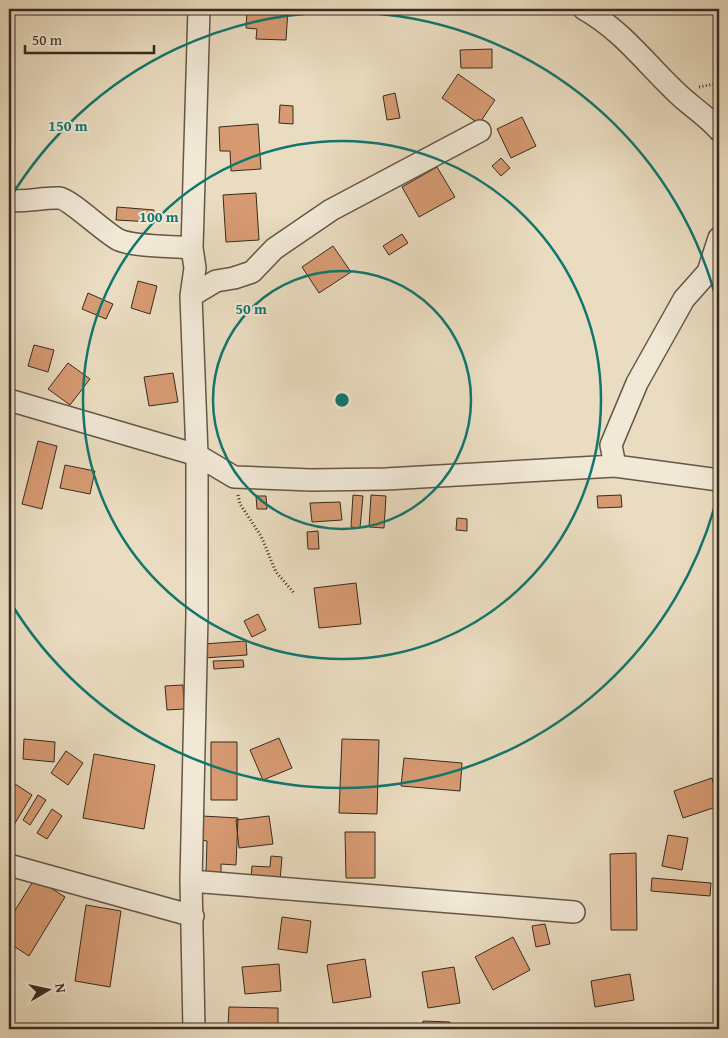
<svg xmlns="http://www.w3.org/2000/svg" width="728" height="1038" font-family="'Gentium Book Plus',serif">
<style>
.building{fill:#d79a72;stroke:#372b1f}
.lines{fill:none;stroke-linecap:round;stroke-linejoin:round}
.minor-casing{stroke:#645747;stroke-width:24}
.path{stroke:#372b1f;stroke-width:3;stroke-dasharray:1 2.5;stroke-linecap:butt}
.minor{stroke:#f1e8d6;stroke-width:21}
.ring{fill:none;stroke:#0f766e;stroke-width:2.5}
.centre{fill:#0f766e;stroke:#f1e8d6;stroke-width:2.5}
.ring-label{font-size:15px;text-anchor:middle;font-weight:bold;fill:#0f766e;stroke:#f1e8d6;stroke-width:4;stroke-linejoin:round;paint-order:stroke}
</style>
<rect width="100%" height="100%" fill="#eadcc0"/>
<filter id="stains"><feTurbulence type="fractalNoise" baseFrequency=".004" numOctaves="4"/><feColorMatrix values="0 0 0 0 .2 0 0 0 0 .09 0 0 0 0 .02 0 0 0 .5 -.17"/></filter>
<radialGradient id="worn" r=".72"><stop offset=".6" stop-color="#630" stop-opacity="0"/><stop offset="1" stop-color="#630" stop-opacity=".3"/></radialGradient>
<path class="building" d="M259,9H288L286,40L256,39L257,29L246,28L247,11H259Z
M492,49V68H461L460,50Z
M458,74L495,100L479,124L442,98Z
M395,93L400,118L387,120L383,96Z
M280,105L293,106V124L279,123Z
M522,117L536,146L511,158L497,129Z
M258,124L261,169L231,171L230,151H220L219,127Z
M501,158L510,168L501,176L492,166Z
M437,167L455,197L419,217L402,187Z
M256,193L259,240L226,242L223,195Z
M117,207L154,210L153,222L116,220Z
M402,234L408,243L389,255L383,246Z
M333,246L351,272L319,293L302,267Z
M138,281L157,286L150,314L131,308Z
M88,293L113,304L106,319L82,309Z
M34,345L54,350L48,372L28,366Z
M68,363L90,379L70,405L48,389Z
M173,373L178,402L149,406L144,377Z
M38,441L57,446L42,509L22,504Z
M65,465L95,471L90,494L60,488Z
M353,495L363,496L360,528L351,527Z
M371,495L386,496L384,528L369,527Z
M621,495L622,507L598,508L597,496Z
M256,496H266L267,509H257Z
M340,502L342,520L312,522L310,503Z
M457,518L467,519V531L456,530Z
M318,531L319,549H308L307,532Z
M356,583L361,624L319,628L314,588Z
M258,614L266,630L252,637L244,621Z
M246,641L247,655L204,658L203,644Z
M243,660L244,667L214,669L213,661Z
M183,685L184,709L167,710L165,686Z
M279,738L292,768L263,780L250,750Z
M24,739L55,742L54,762L23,759Z
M342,739L379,740L377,814L339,813Z
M211,742H237V800H211Z
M66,751L83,763L68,785L51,773Z
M94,754L155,765L144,829L83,818Z
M404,758L462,763L460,791L401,786Z
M712,778L719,806L683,818L674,791Z
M9,780L32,795L9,833Z
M38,795L46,800L30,825L23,820Z
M52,809L62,816L47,839L37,833Z
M202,816L238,818L236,865L221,864V873L206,872L207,841L201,840Z
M269,816L273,844L239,848L236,820Z
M345,832H375V878H346Z
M668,835L688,838L682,870L662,866Z
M636,853L637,930H611L610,854Z
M271,856L282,857L280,881L251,878L252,866L270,867Z
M35,878L65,897L29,956L9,943V920Z
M652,878L711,883L710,896L651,891Z
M86,905L121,911L110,987L75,981Z
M282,917L311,921L307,953L278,949Z
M545,924L550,944L536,947L532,926Z
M513,937L530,970L493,990L475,957Z
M365,959L371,997L333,1003L327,965Z
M279,964L281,991L245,994L242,967Z
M454,967L460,1003L428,1008L422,972Z
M630,974L634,1000L595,1007L591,981Z
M229,1007L278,1008V1027L228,1026Z
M423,1021L450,1022V1029H423Z"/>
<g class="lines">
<defs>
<path id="minor" d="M584,9C620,29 644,61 673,89C687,104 705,114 719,130
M9,200C27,203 42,197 59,198C70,199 105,233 119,240C135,247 173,246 192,248
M191,296L216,281L234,278L252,272L274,249L331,210L480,131
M9,400L197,455L234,477L311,480L386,479L615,466L719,480
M615,466L611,445L637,383L684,299L708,272L719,238
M9,865L193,916
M191,881L574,912
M194,1029L191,881L197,616V455L191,296L195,268L192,248L199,9"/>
</defs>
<use href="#minor" class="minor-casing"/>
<path class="path" d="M699,87L719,83
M238,495L240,504L261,536L276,572L294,593"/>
<use href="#minor" class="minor"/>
</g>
<g class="ring">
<circle cx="342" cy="400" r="129"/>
<circle cx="342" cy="400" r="259"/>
<path d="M718 494A388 388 0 0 1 9 600M9 200A388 388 0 0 1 718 306"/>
</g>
<circle cx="342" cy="400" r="8" class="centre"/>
<g class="ring-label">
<text x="68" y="131">150 m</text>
<text x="159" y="222">100 m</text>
<text x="251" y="314">50 m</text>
</g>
<rect width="728" height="1038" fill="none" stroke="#eadcc0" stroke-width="30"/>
<rect x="10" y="10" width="708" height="1018" fill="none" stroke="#372b1f" stroke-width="2.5"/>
<rect x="15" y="15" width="698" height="1008" fill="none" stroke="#372b1f"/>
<g transform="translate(48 990) rotate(81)" stroke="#f1e8d6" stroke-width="4" paint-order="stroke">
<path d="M0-4L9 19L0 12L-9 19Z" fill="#372b1f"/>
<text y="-8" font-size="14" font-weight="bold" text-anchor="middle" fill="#372b1f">N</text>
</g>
<path d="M25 45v8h129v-8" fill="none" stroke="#372b1f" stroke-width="2.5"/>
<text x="32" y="45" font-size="15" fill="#372b1f" stroke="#f1e8d6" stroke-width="4" paint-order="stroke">50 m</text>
<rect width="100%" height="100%" filter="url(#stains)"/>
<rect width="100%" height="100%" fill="url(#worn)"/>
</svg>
